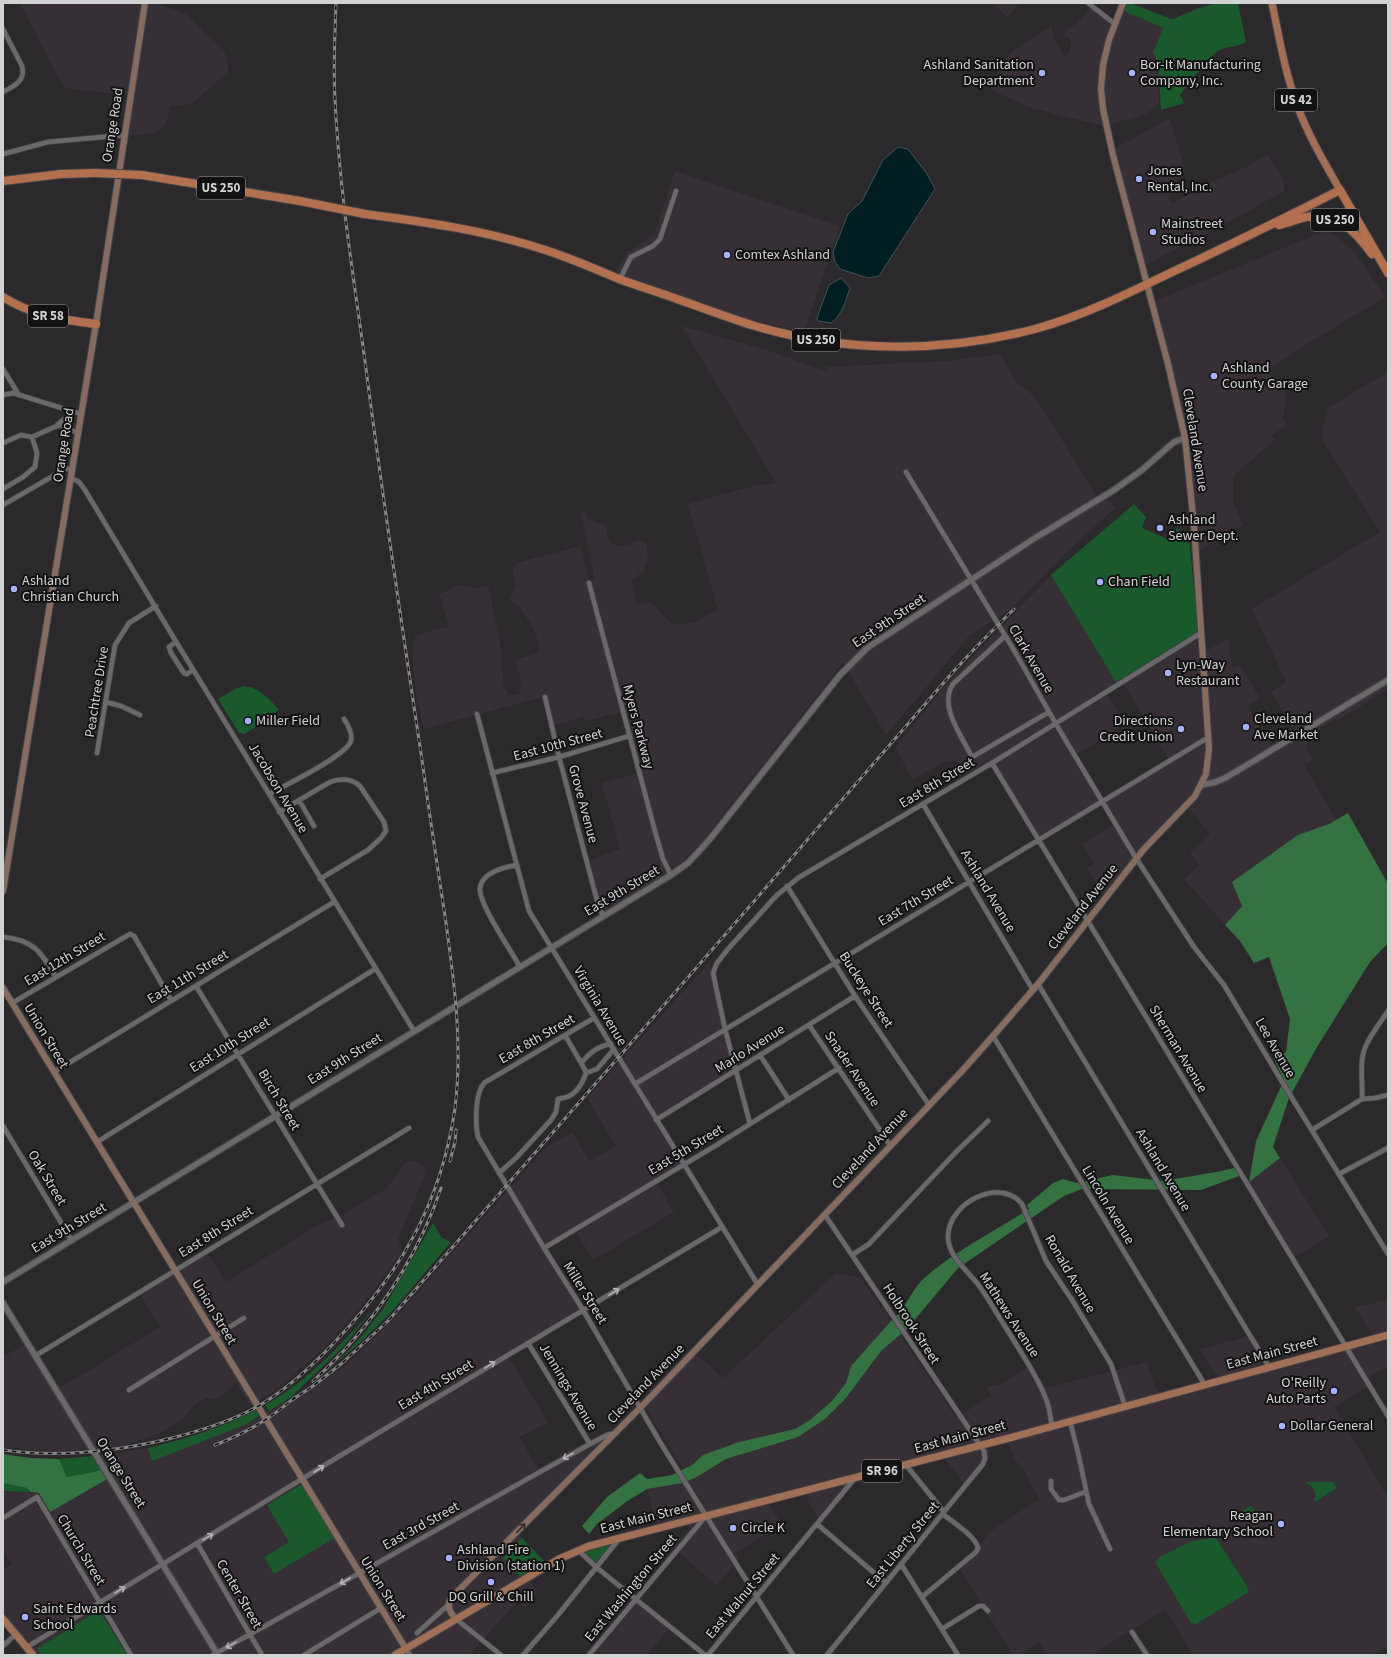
<svg xmlns="http://www.w3.org/2000/svg" width="1391" height="1658" font-family="'Source Sans 3',sans-serif">
<style>
.built{fill:#362f36;fill-rule:evenodd}
.green{fill:#1a592b}
.forest{fill:#357242}
.water{fill:#001e22;stroke:#3f5457}
.lines{fill:none;stroke-linecap:round;stroke-linejoin:round}
.minor-casing{stroke:#464446;stroke-width:6}
.tertiary-casing{stroke:#464446;stroke-width:8}
.secondary-casing{stroke:#464446;stroke-width:8}
.primary-casing{stroke:#464446;stroke-width:9}
.trunk-casing{stroke:#464446;stroke-width:10}
.minor{stroke:#6a686a;stroke-width:4.5}
.tertiary{stroke:#6a686a;stroke-width:5.5}
.secondary{stroke:#856b60;stroke-width:6}
.primary{stroke:#a16e56;stroke-width:7}
.trunk{stroke:#b3704f;stroke-width:8}
.rail-casing{stroke:#868586;stroke-width:3}
.rail{stroke:#131213;stroke-width:1.5;stroke-dasharray:4.5;stroke-linecap:butt}
.trunk-bridge-casing{stroke:#464446;stroke-width:10;stroke-linecap:butt}
.trunk-bridge{stroke:#b3704f;stroke-width:8}
.oneway{stroke:#b4b2b4}
.oneway2{stroke:#352d2a}
.poi-dot{fill:#a7b1fc;stroke:#131213;stroke-width:1.5}
.labels{text-anchor:middle;dominant-baseline:central;stroke-width:4;stroke-linejoin:round;paint-order:stroke}
.shield{fill:#131213;stroke:#999899;stroke-width:1}
.shield-label{font-size:13px;font-weight:bold;fill:#d3d2d3}
.poi-label{font-size:14px;fill:#d3d2d3;stroke:#131213;text-anchor:start}
.street-label{font-size:14px;fill:#d3d2d3;stroke:#131213}
</style>
<rect width="100%" height="100%" fill="#2b292b"/>
<path class="built" d="M20,3H141L127,95L64,88Z
M148,3H154L186,14L224,51L228,60V72L192,104L171,106L165,126L155,133L127,136Z
M992,3H1020L1007,17Z
M1092,4L1116,23L1122,10L1163,28L1153,53L1158,63L1159,103L1154,108L1147,113L1138,117L1102,126L1029,107L991,90L1000,67L1012,51L1052,26L1053,38L1060,47L1062,54L1064,55L1068,54L1071,42L1069,38L1064,37L1065,31L1075,25L1083,17Z
M1170,118L1184,168L1183,172L1170,190L1169,196L1172,204L1203,186L1246,167L1265,155L1269,156L1284,181V191L1227,223L1145,265L1114,149Z
M675,171L840,226L804,332L749,319L615,273L626,253L654,234Z
M1327,232L1333,234L1354,251L1385,297L1304,346L1271,368L1272,378L1285,390L1286,399L1283,419L1287,425L1272,435L1274,441L1233,476V502L1243,525L1199,551L1188,444L1178,392L1155,301L1320,233Z
M682,326L763,349L826,371L827,367L945,361L1000,354L1016,382L1029,391L1045,412L1096,496L1107,500L1114,506V509L1088,532L1007,612L969,636L886,735L843,662L699,845L679,864L667,873L603,912L590,860L620,849L602,783L636,774L620,712L586,721L584,717L554,725L546,696L424,729L416,693L413,670L414,640L416,635L449,626L439,594L460,585L478,588L488,585L500,643L503,682L506,691L509,695L519,694L521,681L516,663L517,659L535,654L538,652L540,648L534,629L520,608L511,601L510,598L516,586L513,577L514,568L517,563L580,546L589,580L591,581L595,580L581,513L582,511L585,512L587,518L604,525L607,528V538L612,544L618,546L627,545L639,540L642,541L646,544L648,555L647,562L643,572L631,580L636,601L638,604L649,603L654,605L670,623L678,625L694,622L718,610L688,504L753,486L776,483Z
M1388,372V689L1337,721L1336,719L1321,728L1310,736L1306,747L1313,759L1304,765L1336,820L1232,882L1242,906L1225,925L1184,879L1199,865L1190,853L1210,834L1188,808L1148,847L1107,901L1087,868L1094,864L1082,844L1116,823L1103,801L1038,841L989,761L966,774L956,761L943,762L913,780L895,748L948,682L1051,575L1116,681L1198,632L1204,630L1206,651L1228,639L1233,668L1240,665L1260,698L1247,706L1271,745L1295,732L1271,692L1286,682L1252,609L1380,532L1321,438L1327,408ZM1123,683L1170,761L1103,801L1076,755L1125,724L1107,694Z
M709,963L737,1069L656,1121L681,1163L655,1180L674,1212L593,1260L574,1228L543,1247L582,1314L509,1357L548,1423L519,1437L538,1468L600,1434L607,1445L519,1535L552,1569L530,1582L538,1592L526,1608L518,1601L469,1655H127L99,1610L38,1650L42,1655H22L27,1651L3,1623V1571L12,1563L3,1551V1491L39,1493L50,1512L94,1456L148,1448L152,1460L247,1424L343,1367L394,1319L544,1149L572,1132L589,1161L616,1146L587,1098ZM289,1542L274,1573L264,1557Z
M1280,1158L1329,1236L1295,1257L1249,1182Z
M415,1161L423,1165L426,1173L398,1238L402,1252L361,1307L324,1348L284,1384L268,1396L250,1406L236,1383L219,1398L215,1399L206,1398L196,1404L181,1421L158,1434L129,1444L99,1449L55,1452L3,1447V1351L6,1355L30,1342L58,1389L160,1327L140,1294L208,1254L226,1282L320,1224L340,1216L387,1188L406,1162Z
M836,1273L861,1278L891,1321L851,1366L846,1383L832,1401L810,1420L795,1429L739,1442L703,1455L692,1465L683,1469L645,1407L696,1354L723,1378Z
M1388,1300V1366L1365,1380L1368,1386L1334,1407L1388,1498V1646L1373,1655H1193L1165,1609L1092,1655H1047L1039,1642L1018,1655H1013L960,1569L975,1556L988,1533L1039,1499L1023,1469L1014,1459L1009,1444L990,1448L989,1459L967,1487L943,1457L850,1482L819,1519L809,1503L806,1494L768,1503L781,1524L736,1553L739,1559L717,1586L674,1548L689,1528L682,1521L657,1527L647,1489L682,1482L695,1478L726,1459L798,1437L825,1419L846,1398L881,1351L900,1334L956,1418L991,1395L987,1387L1003,1383L1031,1365L1046,1388L1147,1362L1158,1395L1218,1379L1200,1349L1253,1335L1272,1365L1373,1337L1355,1307Z
M637,1600L670,1627L647,1655H602L595,1649Z"/>
<path class="green" d="M1124,3H1130L1171,19C1176,19 1191,11 1197,9C1212,3 1222,3 1238,3L1246,42C1238,47 1228,46 1220,50C1208,56 1189,84 1180,95L1184,103L1161,110L1158,63L1153,53L1163,28L1122,10Z
M1134,504L1146,517L1142,528L1172,541L1177,528L1189,536L1198,632L1116,682L1051,575Z
M244,686C259,687 270,699 279,710L245,734L239,733L218,699L235,689Z
M433,1223L442,1238L451,1242L394,1309L362,1341L335,1364L361,1337L383,1309Z
M372,1311L344,1346L314,1375L291,1397L269,1411L265,1405C275,1399 285,1393 294,1386C323,1365 347,1337 372,1311Z
M256,1410L259,1416L247,1424L152,1461L148,1448C186,1439 220,1428 256,1410Z
M94,1456L103,1470L67,1477L59,1459Z
M1304,1482H1333L1337,1488L1315,1502L1314,1500C1318,1492 1313,1485 1304,1482Z
M3,1483L27,1488L31,1492L3,1491Z
M302,1484L334,1538L274,1574L264,1557L289,1542L267,1505Z
M1251,1506L1255,1510V1513L1242,1520L1238,1513Z
M522,1538L546,1563L520,1577L503,1558Z
M1213,1538H1216L1245,1583L1249,1592L1196,1624L1191,1623L1155,1562L1162,1556L1192,1541Z
M616,1544L599,1565L585,1554V1551Z
M99,1610L127,1655H42L38,1650V1648Z"/>
<path class="forest" d="M1348,813L1388,884V943L1370,962L1317,1047L1289,1098L1273,1147L1280,1158L1249,1182L1256,1141L1284,1080L1274,1059L1286,1052L1290,1019L1269,957L1254,963L1240,941L1225,925L1242,906L1232,882L1298,835L1329,824Z
M1234,1168L1239,1176L1201,1190L1092,1189H1082L1064,1196L958,1268L907,1329L881,1351L846,1398L825,1419L798,1437L726,1459L695,1478L682,1483L647,1489L626,1502L597,1524L589,1534L582,1526L607,1497L640,1473L647,1479L672,1475L692,1465L703,1455L739,1442L795,1429L810,1420L832,1401L846,1383L851,1366L891,1321C905,1310 910,1293 922,1280C951,1253 995,1231 1029,1209L1027,1205L1053,1183L1063,1179L1077,1183L1113,1175L1163,1181L1216,1172Z
M3,1454L30,1458L59,1459L67,1477L103,1470L109,1478L50,1512L39,1493L31,1492L27,1488L3,1483Z"/>
<path class="water" d="M898,147L908,149L927,174L935,189L879,276L868,278L840,269L835,262L833,252L848,214L862,201L883,160Z
M841,278L850,288C846,299 842,316 831,323L818,321L817,319C820,308 825,297 829,285Z"/>
<g class="lines">
<defs>
<path id="minor" d="M1088,3L1115,24
M3,29L22,66C26,81 14,86 3,92
M3,154L48,142L124,135
M620,279L631,257L653,246L660,239L676,191
M3,369L19,395
M3,395L13,393L81,414
M58,424L66,418L73,411
M3,443L21,435L32,437L59,425L78,433
M906,472L1015,652L1056,724L1136,858L1194,947L1224,985L1284,1085L1388,1254
M71,478L79,482L85,490L175,640L414,1031
M3,489L23,477L35,467L37,453L32,437
M3,505L60,472L65,469H72
M589,583L656,835L663,859L671,875
M1005,636L953,684C939,705 960,734 970,753L972,757L1049,712
M176,642L169,647L171,653L184,673L187,674L193,670
M545,697L559,757L598,904L603,916
M106,702L121,706L140,715
M477,714L529,911L758,1285
M97,753L115,645L129,623L156,606
M992,763L1388,1416
M492,773L559,757L629,736
M269,794C284,786 346,756 351,741C353,733 348,725 344,719
M299,800L314,826
M923,804L1033,990
M279,812L330,782C341,778 351,778 360,786L384,822L386,831L381,838L368,850L320,879
M517,865C505,867 482,872 480,888C478,903 512,952 520,967
M787,886L855,996L929,1105
M3,937C34,940 41,952 56,977
M1038,984L1269,1367
M196,986L342,1225
M12,1003L130,934L134,936L171,1000
M594,1018L484,1083C475,1093 475,1124 478,1137L544,1248L583,1310L660,1442L793,1655
M809,1025L890,1145
M565,1035L585,1070L586,1073
M993,1036L1205,1385
M760,1055L789,1100
M581,1063C590,1053 597,1046 611,1044
M54,1072L334,902
M635,1084L1209,737
M1362,1099C1363,1083 1359,1063 1365,1048C1370,1035 1380,1023 1388,1011
M1362,1099L1375,1098L1388,1095
M656,1120L855,996
M750,1124L725,1029L713,973L717,963L728,949L777,895L798,878L992,763L1201,633
M3,1126L72,1241
M1312,1130L1362,1099
M97,1142L375,969
M499,1173L517,1157L551,1120L556,1112L558,1099C561,1098 564,1098 567,1097C577,1093 583,1082 586,1073L597,1069L614,1049
M1339,1174L1388,1148
M825,1215L984,1451L985,1458L983,1464L827,1655
M544,1248L715,1146L839,1068
M852,1255L869,1244L957,1151L988,1121
M528,1343L590,1444
M35,1356L409,1128
M129,1390L244,1318
M1070,1421L1079,1457L1089,1504L1110,1549
M1052,1426C1050,1418 1050,1408 1046,1399C1037,1375 1021,1353 1008,1331C998,1316 990,1301 980,1287C969,1271 948,1258 948,1236C949,1202 1000,1177 1022,1204L1046,1261L1072,1300L1111,1364L1125,1406
M906,1465L944,1512
M1051,1481V1489L1059,1500H1064L1085,1492
M3,1518L37,1497L131,1655
M817,1524L886,1583
M197,1543L262,1655
M578,1550L596,1567L705,1655
M901,1564L958,1655
M922,1597L976,1552L978,1548C976,1536 952,1522 943,1514
M456,1619L501,1655
M942,1629L979,1606H983L988,1611
M1132,1632L1147,1655
M417,1633L448,1605
M3,1646L16,1634
M27,1647L338,1457L722,1227
M406,1649L410,1655
M213,1655L590,1444L607,1435L615,1433
M304,1655L381,1608
M523,1655L558,1615L619,1539
M589,1655L706,1516
M708,1655L855,1478"/>
<path id="tertiary" d="M1202,785L1216,782L1227,777L1388,680
M3,1282L671,875L688,863L710,839L840,675L867,648L1035,538L1114,490L1142,470L1174,442L1185,438
M3,1303L218,1655"/>
<path id="secondary" d="M3,891L96,324L145,3
M3,988L406,1649
M456,1619C450,1612 446,1607 451,1598L640,1408L962,1071L993,1036L1038,984L1144,849L1195,796L1206,774L1209,749L1194,526L1185,438L1168,364L1113,155L1103,109L1101,89L1103,65L1109,40L1123,3"/>
<path id="primary" d="M1272,3C1279,37 1285,72 1297,105C1308,135 1324,162 1340,190
M3,1619L33,1655
M395,1655L559,1559L589,1546L1013,1437L1388,1335"/>
<path id="trunk" d="M142,175L300,201
M3,181L61,174L95,173
M365,214C425,222 484,230 542,249C568,257 593,268 619,279C638,286 658,292 677,299C703,308 729,318 755,326C846,353 943,353 1035,329C1082,316 1125,295 1168,274C1226,247 1283,219 1340,190L1388,273
M1279,225C1288,223 1297,219 1306,217C1338,212 1355,231 1372,254
M3,297C31,315 63,320 96,324"/>
</defs>
<use href="#minor" class="minor-casing"/>
<use href="#tertiary" class="tertiary-casing"/>
<use href="#secondary" class="secondary-casing"/>
<use href="#primary" class="primary-casing"/>
<use href="#trunk" class="trunk-casing"/>
<use href="#minor" class="minor"/>
<use href="#tertiary" class="tertiary"/>
<use href="#secondary" class="secondary"/>
<use href="#primary" class="primary"/>
<use href="#trunk" class="trunk"/>
<defs>
<path id="rail" d="M450,1161L455,1142L456,1130
M313,1381C370,1330 417,1260 441,1188
M292,1400L313,1386L341,1364L388,1321L618,1058L953,672L978,645L1014,609
M215,1445C244,1434 272,1418 295,1397
M3,1450C59,1458 113,1452 168,1439C196,1432 224,1424 251,1410C282,1394 308,1370 332,1345C399,1275 441,1205 455,1108C463,1043 454,980 445,916C437,864 429,812 422,760C402,627 382,494 365,361C353,274 339,187 335,99C333,67 335,35 336,3"/>
</defs>
<use href="#rail" class="rail-casing"/>
<use href="#rail" class="rail"/>
<defs>
<path id="trunk-bridge" d="M95,173L142,175
M300,201L365,214"/>
</defs>
<use href="#trunk-bridge" class="trunk-bridge-casing"/>
<use href="#trunk-bridge" class="trunk-bridge"/>
</g>
<defs><path id="oneway-shaft" d="M-6 0H5M1.5-3L5.5 0L1.5 3" fill="none" stroke-width="1.6" stroke-linecap="round" stroke-linejoin="round"/></defs>
<g class="oneway">
<use href="#oneway-shaft" transform="translate(614 1292) rotate(-31)"/>
<use href="#oneway-shaft" transform="translate(490 1365) rotate(-31)"/>
<use href="#oneway-shaft" transform="translate(568 1456) rotate(151)"/>
<use href="#oneway-shaft" transform="translate(319 1469) rotate(-33)"/>
<use href="#oneway-shaft" transform="translate(208 1537) rotate(-31)"/>
<use href="#oneway-shaft" transform="translate(345 1581) rotate(150)"/>
<use href="#oneway-shaft" transform="translate(120 1590) rotate(-31)"/>
<use href="#oneway-shaft" transform="translate(231 1645) rotate(151)"/>
</g>
<use class="oneway2" href="#oneway-shaft" transform="translate(521 1528) rotate(-46)"/>
<g class="poi-dot">
<circle cx="1042" cy="73" r="4"/>
<circle cx="1132" cy="73" r="4"/>
<circle cx="1139" cy="179" r="4"/>
<circle cx="1153" cy="232" r="4"/>
<circle cx="727" cy="255" r="4"/>
<circle cx="1214" cy="376" r="4"/>
<circle cx="1160" cy="528" r="4"/>
<circle cx="1100" cy="582" r="4"/>
<circle cx="14" cy="589" r="4"/>
<circle cx="1168" cy="673" r="4"/>
<circle cx="248" cy="721" r="4"/>
<circle cx="1246" cy="727" r="4"/>
<circle cx="1181" cy="729" r="4"/>
<circle cx="1334" cy="1391" r="4"/>
<circle cx="1282" cy="1426" r="4"/>
<circle cx="1281" cy="1524" r="4"/>
<circle cx="733" cy="1528" r="4"/>
<circle cx="449" cy="1558" r="4"/>
<circle cx="491" cy="1582" r="4"/>
<circle cx="25" cy="1617" r="4"/>
</g>
<g class="labels">
<g class="shield">
<rect x="1275" y="89" width="42" height="22" rx="3"/>
<rect x="197" y="177" width="48" height="22" rx="3"/>
<rect x="1311" y="209" width="48" height="22" rx="3"/>
<rect x="28" y="305" width="40" height="22" rx="3"/>
<rect x="792" y="329" width="48" height="22" rx="3"/>
<rect x="862" y="1460" width="40" height="22" rx="3"/>
</g>
<g class="shield-label">
<text x="1296" y="100">US 42</text>
<text x="221" y="188">US 250</text>
<text x="1335" y="220">US 250</text>
<text x="48" y="316">SR 58</text>
<text x="816" y="340">US 250</text>
<text x="882" y="1471">SR 96</text>
</g>
<g class="poi-label">
<text x="1034" y="65" text-anchor="end">Ashland Sanitation<tspan x="1034" dy="16">Department</tspan></text>
<text x="1140" y="65">Bor-It Manufacturing<tspan x="1140" dy="16">Company, Inc.</tspan></text>
<text x="1147" y="171">Jones<tspan x="1147" dy="16">Rental, Inc.</tspan></text>
<text x="1161" y="224">Mainstreet<tspan x="1161" dy="16">Studios</tspan></text>
<text x="735" y="255">Comtex Ashland</text>
<text x="1222" y="368">Ashland<tspan x="1222" dy="16">County Garage</tspan></text>
<text x="1168" y="520">Ashland<tspan x="1168" dy="16">Sewer Dept.</tspan></text>
<text x="22" y="581">Ashland<tspan x="22" dy="16">Christian Church</tspan></text>
<text x="1108" y="582">Chan Field</text>
<text x="1176" y="665">Lyn-Way<tspan x="1176" dy="16">Restaurant</tspan></text>
<text x="1254" y="719">Cleveland<tspan x="1254" dy="16">Ave Market</tspan></text>
<text x="256" y="721">Miller Field</text>
<text x="1173" y="721" text-anchor="end">Directions<tspan x="1173" dy="16">Credit Union</tspan></text>
<text x="1326" y="1383" text-anchor="end">O'Reilly<tspan x="1326" dy="16">Auto Parts</tspan></text>
<text x="1290" y="1426">Dollar General</text>
<text x="1273" y="1516" text-anchor="end">Reagan<tspan x="1273" dy="16">Elementary School</tspan></text>
<text x="741" y="1528">Circle K</text>
<text x="457" y="1550">Ashland Fire<tspan x="457" dy="16">Division (station 1)</tspan></text>
<text x="491" y="1597" text-anchor="middle">DQ Grill &amp; Chill</text>
<text x="33" y="1609">Saint Edwards<tspan x="33" dy="16">School</tspan></text>
</g>
<g class="street-label">
<text transform="translate(113 125) rotate(-81)">Orange Road</text>
<text transform="translate(1195 440) rotate(81)">Cleveland Avenue</text>
<text transform="translate(64 445) rotate(-81)">Orange Road</text>
<text transform="translate(889 621) rotate(-34)">East 9th Street</text>
<text transform="translate(1031 659) rotate(60)">Clark Avenue</text>
<text transform="translate(97 692) rotate(-81)">Peachtree Drive</text>
<text transform="translate(638 727) rotate(75)">Myers Parkway</text>
<text transform="translate(558 745) rotate(-15)">East 10th Street</text>
<text transform="translate(937 783) rotate(-31)">East 8th Street</text>
<text transform="translate(278 788) rotate(59)">Jacobson Avenue</text>
<text transform="translate(583 804) rotate(75)">Grove Avenue</text>
<text transform="translate(622 891) rotate(-31)">East 9th Street</text>
<text transform="translate(988 891) rotate(59)">Ashland Avenue</text>
<text transform="translate(916 901) rotate(-31)">East 7th Street</text>
<text transform="translate(1083 907) rotate(-52)">Cleveland Avenue</text>
<text transform="translate(65 959) rotate(-31)">East 12th Street</text>
<text transform="translate(188 977) rotate(-31)">East 11th Street</text>
<text transform="translate(866 990) rotate(57)">Buckeye Street</text>
<text transform="translate(600 1006) rotate(59)">Virginia Avenue</text>
<text transform="translate(46 1036) rotate(59)">Union Street</text>
<text transform="translate(537 1039) rotate(-30)">East 8th Street</text>
<text transform="translate(230 1045) rotate(-32)">East 10th Street</text>
<text transform="translate(1275 1048) rotate(60)">Lee Avenue</text>
<text transform="translate(750 1049) rotate(-32)">Marlo Avenue</text>
<text transform="translate(1178 1049) rotate(59)">Sherman Avenue</text>
<text transform="translate(345 1059) rotate(-32)">East 9th Street</text>
<text transform="translate(852 1069) rotate(56)">Snader Avenue</text>
<text transform="translate(279 1100) rotate(59)">Birch Street</text>
<text transform="translate(870 1149) rotate(-47)">Cleveland Avenue</text>
<text transform="translate(686 1150) rotate(-31)">East 5th Street</text>
<text transform="translate(1163 1170) rotate(59)">Ashland Avenue</text>
<text transform="translate(47 1178) rotate(59)">Oak Street</text>
<text transform="translate(1108 1205) rotate(59)">Lincoln Avenue</text>
<text transform="translate(69 1228) rotate(-31)">East 9th Street</text>
<text transform="translate(216 1232) rotate(-32)">East 8th Street</text>
<text transform="translate(1070 1274) rotate(60)">Ronald Avenue</text>
<text transform="translate(585 1293) rotate(58)">Miller Street</text>
<text transform="translate(214 1312) rotate(59)">Union Street</text>
<text transform="translate(1009 1315) rotate(57)">Mathews Avenue</text>
<text transform="translate(911 1324) rotate(57)">Holbrook Street</text>
<text transform="translate(1272 1353) rotate(-15)">East Main Street</text>
<text transform="translate(646 1384) rotate(-46)">Cleveland Avenue</text>
<text transform="translate(436 1385) rotate(-31)">East 4th Street</text>
<text transform="translate(568 1387) rotate(59)">Jennings Avenue</text>
<text transform="translate(960 1437) rotate(-15)">East Main Street</text>
<text transform="translate(121 1473) rotate(58)">Orange Street</text>
<text transform="translate(646 1518) rotate(-14)">East Main Street</text>
<text transform="translate(421 1526) rotate(-29)">East 3rd Street</text>
<text transform="translate(903 1545) rotate(-51)">East Liberty Street</text>
<text transform="translate(81 1550) rotate(59)">Church Street</text>
<text transform="translate(631 1588) rotate(-50)">East Washington Street</text>
<text transform="translate(383 1589) rotate(58)">Union Street</text>
<text transform="translate(239 1594) rotate(60)">Center Street</text>
<text transform="translate(743 1596) rotate(-50)">East Walnut Street</text>
</g>
</g>
<rect width="1391" height="1658" fill="none" stroke="#d3d2d3" stroke-width="8"/>
</svg>
